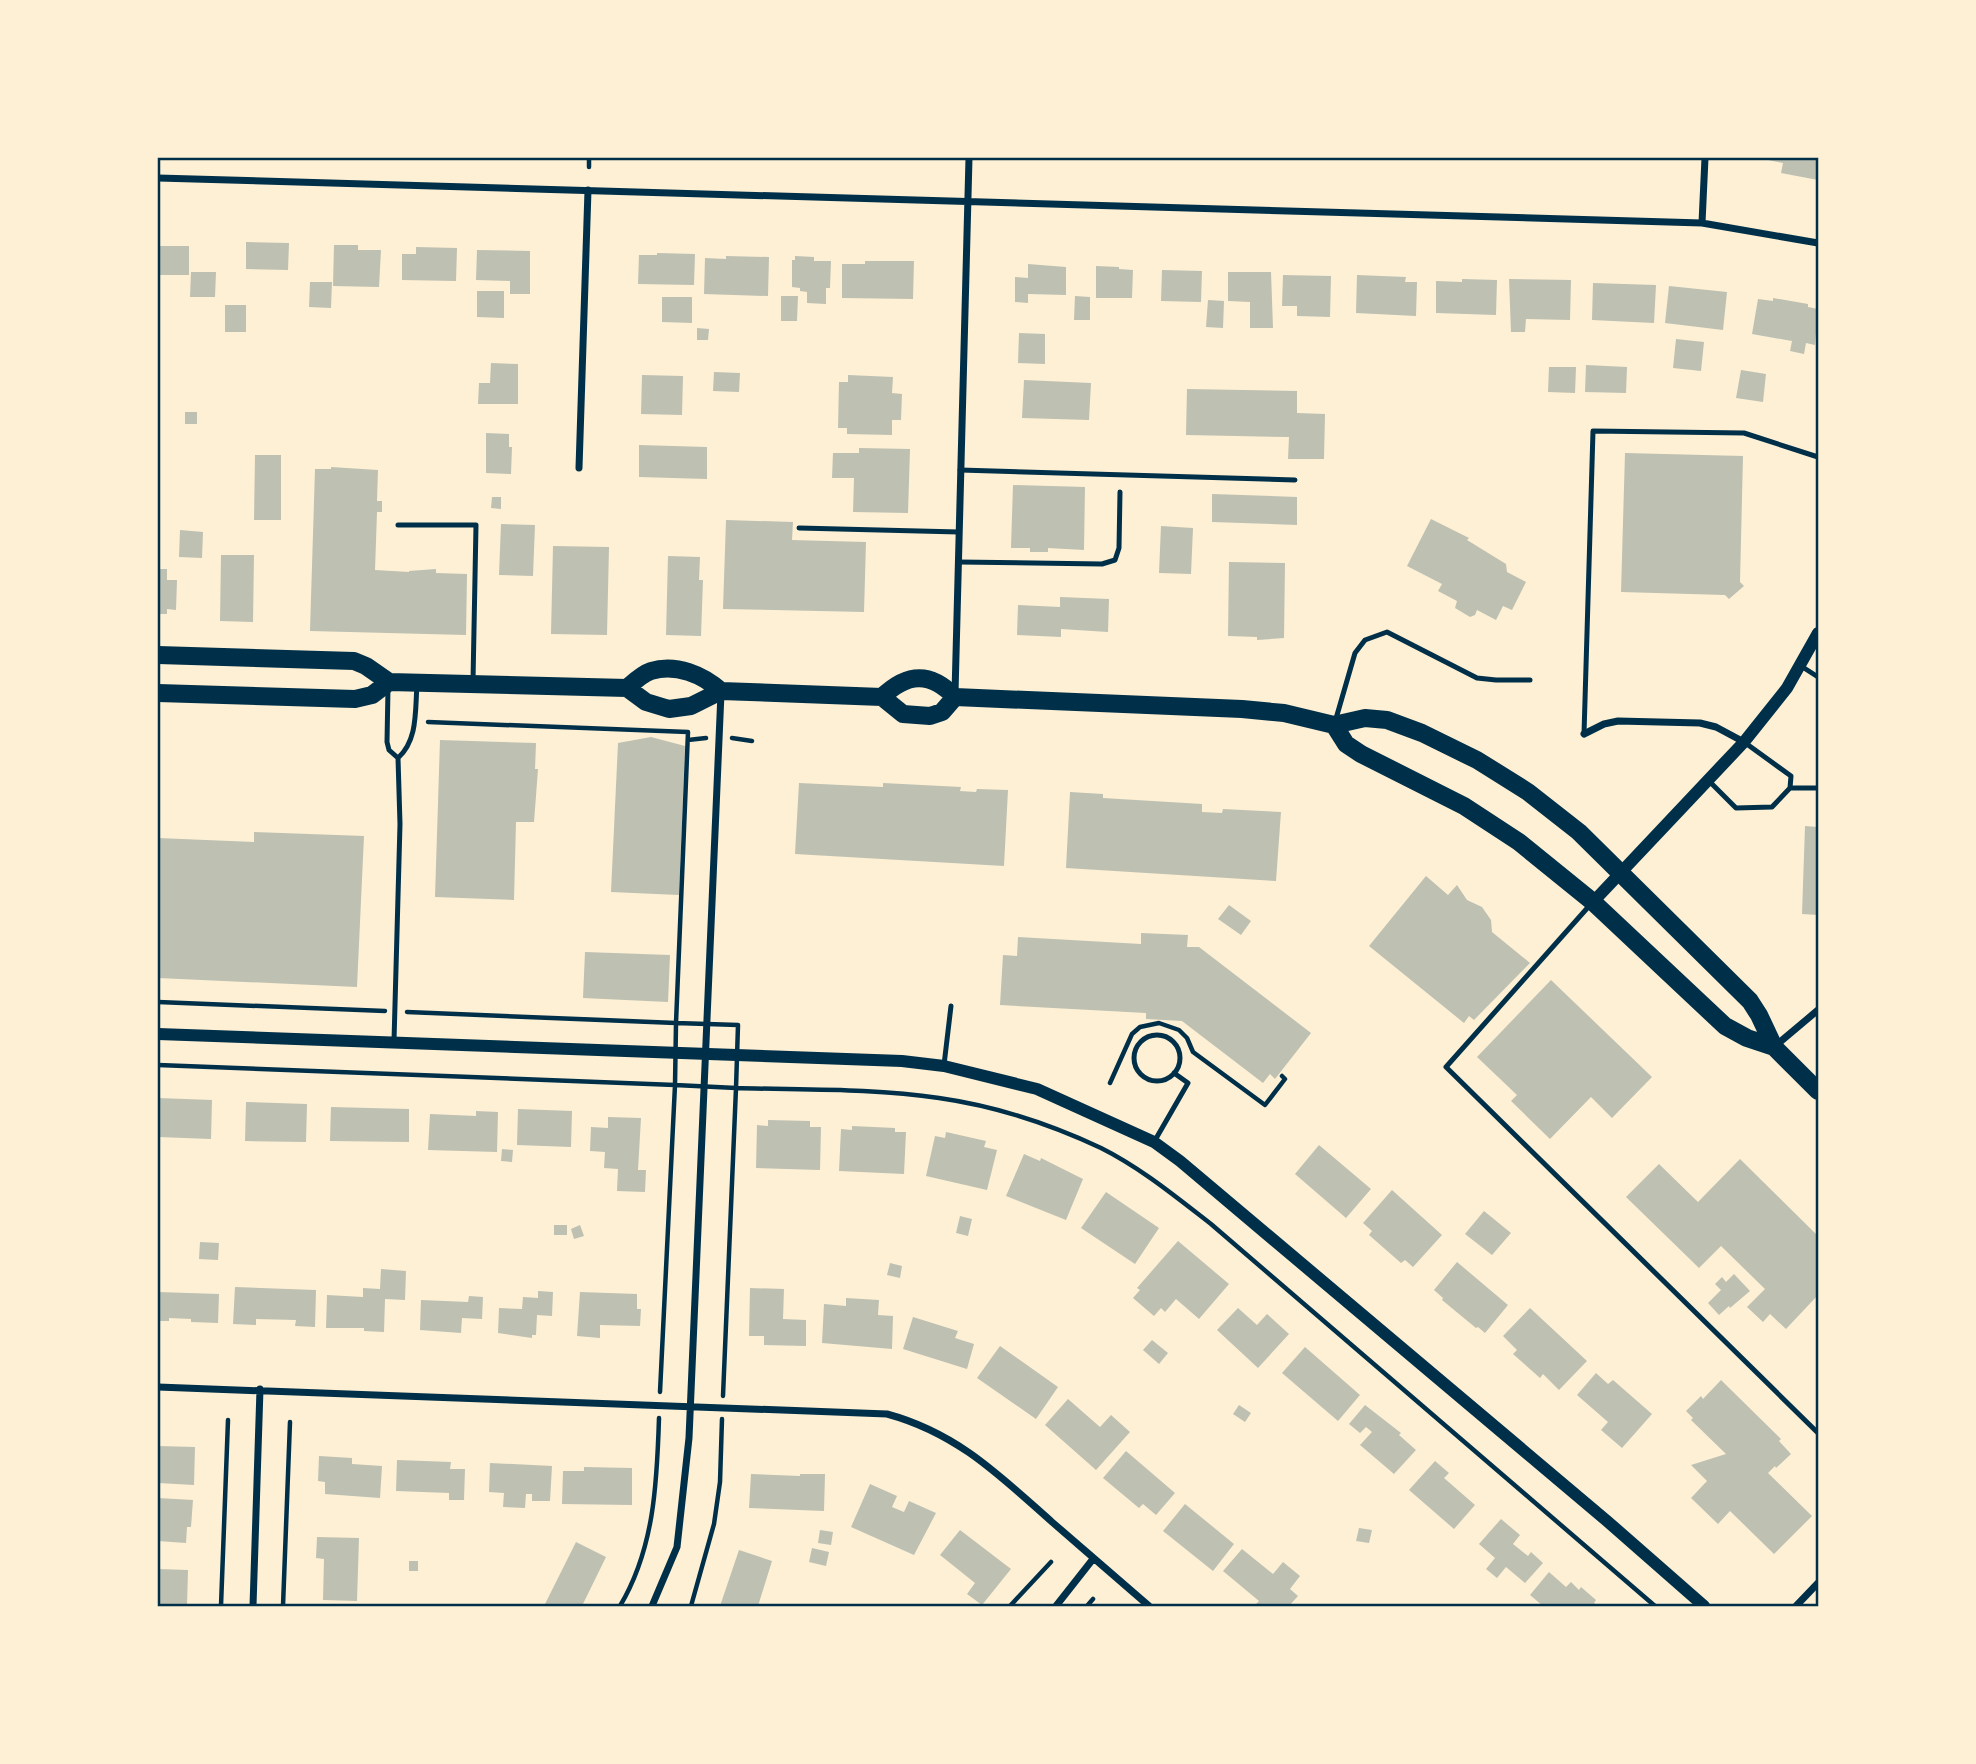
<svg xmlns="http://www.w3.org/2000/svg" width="1976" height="1764" font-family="Raleway,sans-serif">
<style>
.building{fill:#bec0b2}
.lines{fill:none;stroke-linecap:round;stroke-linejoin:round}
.path{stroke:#003049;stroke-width:4.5}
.service{stroke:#003049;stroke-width:5}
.minor{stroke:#003049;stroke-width:7}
.tertiary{stroke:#003049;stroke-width:12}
.primary{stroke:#003049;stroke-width:18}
.neatline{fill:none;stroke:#003049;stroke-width:2.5}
</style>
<rect width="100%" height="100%" fill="#fdf0d5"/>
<path class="building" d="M1759,158H1818V180L1781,173L1783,163Z
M246,242L289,243L288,270L246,269Z
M334,245H358V250H381L379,287L333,286Z
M158,246H189V275H158Z
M416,247L457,248L456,281L402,280V254H416Z
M477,250L530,251V294H510V281L476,280Z
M657,253L695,254L694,285L638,284L639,255H657Z
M726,256L769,257L768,296L704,294L705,258L726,259Z
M795,256L814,257V261H831L830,288H826V304L807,303V292L800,291V288L792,287V260H795Z
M865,261H914L913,299L842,298V264H865Z
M1028,264L1066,267V295L1028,294V303L1015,302V277L1028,278Z
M1096,266L1119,267V269L1133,270L1132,298H1096Z
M1162,270L1202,271L1201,302L1161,301Z
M191,272H216L215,297H190Z
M1228,272H1271L1273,328H1250V302L1228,301Z
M1283,275L1331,276L1330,317L1297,316V306H1282Z
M1357,275L1406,277L1405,282H1417L1416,316L1356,313Z
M1462,279L1497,280L1496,315L1436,313V281L1462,282Z
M1509,279L1571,280L1570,320L1526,319L1525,332H1511Z
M310,282H332L331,308L309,307Z
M1593,283L1656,285L1654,323L1592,320Z
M1669,286L1727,292L1723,330L1665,323Z
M477,291H504V318L477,317Z
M781,296H798L797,321H781Z
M1075,296L1090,297V320H1074Z
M662,297H692V323L662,322Z
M1773,298L1808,304V307L1818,309L1815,345L1806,343L1804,354L1790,351L1792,341L1752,334L1758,299L1773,301Z
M1208,300L1224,301L1223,328L1206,327Z
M225,305H246V332H225Z
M697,328L709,329L708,340H697Z
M1019,333L1045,334V364L1018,363Z
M1676,339L1704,342L1701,371L1673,368Z
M491,363L518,364V404H478L479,383H490Z
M1586,365L1627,367L1626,393L1585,392Z
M1549,367H1576L1575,393L1548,392Z
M1741,370L1766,374L1763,402L1736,398Z
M714,372L740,373L739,392L713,391Z
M642,375L683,376L682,415L641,414Z
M848,375L893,377L892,393L902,394L901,420H892V435L847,434V428H838L839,382H848Z
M1024,380L1091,383L1089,420L1022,418Z
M1187,389L1297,391V413L1325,414L1324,459H1288L1289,437L1186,435Z
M185,412H197V424H185Z
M486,433L509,434V447H512L511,474L486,473Z
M639,445L707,447V479L639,477Z
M859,448L910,449L908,513L853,512L854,478H832L833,453H859Z
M1625,453L1743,456L1740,582L1744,586L1729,599L1725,595L1621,592Z
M255,455H281V520H254Z
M331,467L378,470L377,501H382V512H377L375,570L409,572V571L436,569V573L467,574L466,635L310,631L315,469H331Z
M1013,485L1085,487L1084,550L1048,548V552H1030V548H1011Z
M1212,494L1297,497V525L1212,522Z
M492,497H501V509L491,508Z
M1431,519L1469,538L1467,540L1506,564L1507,572L1526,582L1512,610L1503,606L1496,620L1477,610L1475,615L1470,617L1455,608L1457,601L1438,591L1442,584L1407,566Z
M726,520L793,522L792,540L866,542L864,612L723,609Z
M501,524L535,525L533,576L499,575Z
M1161,526L1193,528L1191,574L1159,573Z
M180,530L203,532L202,558L179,557Z
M553,546L609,547L607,635L551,634Z
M221,555H254L253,622L220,621Z
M668,556L700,557L699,580H703L701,636L666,635Z
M1229,562L1285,563L1284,638L1257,640V637L1228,636Z
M158,569H167V580H177L176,610L167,609V614H158Z
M1060,597L1109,599L1108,632L1061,629V637L1017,635L1018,605L1060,607Z
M651,737L685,746L679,895L611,892L618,743Z
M440,740L536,743L535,769H538L534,822H516L514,900L435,897Z
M799,783L883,787V783L961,787L960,791L976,792L977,789L1008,790L1004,866L795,854Z
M1070,792L1103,794V798L1202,804V812L1222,813L1223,809L1281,812L1276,881L1066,868Z
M1805,826L1818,827V915L1802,914Z
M254,832L364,836L357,987L158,978V838L254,842Z
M1426,876L1448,895L1457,885L1467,900L1482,907L1491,920L1492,932L1530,963L1474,1020L1469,1016L1464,1023L1369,946Z
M1229,905L1251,921L1241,935L1218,919Z
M1141,933L1188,935L1187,947H1199L1311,1033L1275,1079L1270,1074L1263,1083L1182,1021L1146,1019V1013L1000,1005L1003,955L1017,956L1018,937L1141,944Z
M585,952L670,955L668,1002L583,998Z
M1551,980L1652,1077L1612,1118L1591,1097L1550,1139L1511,1101L1517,1095L1477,1057Z
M158,1098L212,1100L211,1139L158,1137Z
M246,1102L307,1104L306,1142L245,1141Z
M331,1107L409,1109V1142L330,1141Z
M518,1109L572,1111L571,1147L517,1145Z
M476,1111L498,1112L497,1152L428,1150L430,1114L476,1116Z
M608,1117L641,1118L638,1170H646L645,1192L617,1191L618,1169L604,1168L605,1152L590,1151L591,1127L608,1128Z
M768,1120L810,1121V1127H821L820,1170L756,1168L757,1125L768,1126Z
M852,1126L895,1128V1132H906L904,1174L839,1171L841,1129L852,1130Z
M946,1132L986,1141L984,1147L997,1150L987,1190L926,1176L935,1136L945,1138Z
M1319,1145L1371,1189L1346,1218L1295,1174Z
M502,1149L513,1150L512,1162L501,1161Z
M1024,1154L1040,1161L1041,1158L1083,1179L1066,1220L1006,1196Z
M1740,1159L1818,1236V1295L1786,1329L1770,1314L1763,1322L1747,1307L1765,1289L1721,1246L1699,1268L1626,1197L1659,1164L1698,1202Z
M1392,1190L1442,1235L1413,1267L1405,1260L1401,1263L1369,1235L1372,1231L1363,1223Z
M1106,1192L1159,1228L1135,1264L1081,1228Z
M1484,1211L1511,1233L1492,1255L1465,1234Z
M960,1216L972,1219L968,1236L956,1233Z
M554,1225H567V1235H554Z
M580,1225L584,1236L574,1239L571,1229Z
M1178,1241L1229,1284L1199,1319L1176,1299L1165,1312L1161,1308L1154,1316L1133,1298L1140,1290L1137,1288Z
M200,1242L219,1243L218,1260L199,1259Z
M1457,1262L1508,1305L1485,1333L1478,1327L1476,1328L1442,1300L1443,1298L1434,1290Z
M890,1263L902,1266L900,1278L887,1275Z
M381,1269L406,1271L405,1300L385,1299L384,1332L364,1331V1328H326L327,1295L363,1297V1288L380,1289Z
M1734,1274L1750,1291L1730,1308L1729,1306L1719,1315L1708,1303L1721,1290L1715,1284L1722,1277L1726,1282Z
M235,1287L316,1290L315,1327L295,1326L296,1320L256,1319V1325L233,1324Z
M750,1288L784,1289L783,1319L806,1320V1346L764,1345V1336H749Z
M538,1291L553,1292L552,1316L537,1315L536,1335H532V1338L498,1333L499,1308L522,1309L523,1297L538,1298Z
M158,1292L219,1294L218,1323L191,1322V1319L169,1318V1321H158Z
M580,1292L637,1294V1309H641L640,1326L600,1325V1338L577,1336Z
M469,1296L483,1297L482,1319L462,1318L461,1333L420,1330L421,1300L468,1302Z
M846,1298L879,1300L878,1315L893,1316L892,1349L822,1343L824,1304L846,1306Z
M1238,1308L1257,1325L1267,1314L1289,1334L1258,1368L1217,1330Z
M1530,1308L1587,1361L1559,1390L1543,1374L1540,1378L1513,1354L1517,1350L1503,1336Z
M913,1317L958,1331L955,1338L974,1344L967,1369L903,1349Z
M1152,1340L1168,1353L1159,1364L1143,1350Z
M1000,1346L1058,1387L1036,1419L977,1378Z
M1305,1347L1360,1395L1338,1421L1282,1373Z
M1596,1373L1608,1384L1613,1380L1652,1414L1622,1448L1601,1430L1608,1422L1577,1395Z
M1721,1380L1781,1439L1779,1441L1791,1454L1776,1468L1775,1466L1768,1473L1812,1516L1774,1554L1730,1511L1718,1524L1691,1498L1707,1481L1691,1465L1726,1454L1691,1420L1693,1418L1686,1411L1701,1396L1703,1399Z
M1068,1399L1100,1427L1111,1415L1130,1432L1096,1470L1045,1425Z
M1239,1405L1251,1413L1245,1422L1233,1414Z
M1365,1405L1401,1433L1399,1435L1416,1450L1394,1474L1360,1445L1372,1432L1366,1427L1360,1433L1349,1424Z
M158,1446L195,1447L194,1485L158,1483Z
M1126,1451L1175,1493L1156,1515L1143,1504L1139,1508L1103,1478Z
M319,1456L352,1458V1464L382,1466L380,1498L325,1494V1482L318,1481Z
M397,1460L451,1462L450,1469H465L464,1500H449V1493L396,1491Z
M1435,1461L1449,1473L1444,1478L1475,1505L1454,1529L1409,1490Z
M490,1463L552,1466L550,1501H532V1494H526L525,1508L503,1507L504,1493L489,1492Z
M584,1467L632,1468V1505L562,1504L563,1471H584Z
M751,1474L800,1476V1474H825L824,1511L749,1508Z
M870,1484L897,1496L892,1507L904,1512L909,1501L936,1513L914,1555L851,1527Z
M158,1498L193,1500L191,1527H187L186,1543L158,1541Z
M1185,1504L1234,1544L1213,1571L1163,1531Z
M1501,1519L1520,1535L1513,1544L1528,1556L1531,1552L1543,1563L1525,1583L1506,1567L1497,1578L1486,1569L1495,1558L1479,1544Z
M1359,1528L1372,1530L1369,1543L1356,1541Z
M820,1530L833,1532L831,1545L818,1543Z
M960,1530L1011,1569L982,1605L967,1594L975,1583L940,1555Z
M317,1537L359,1538L357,1601L323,1600L324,1559L316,1558Z
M576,1542L606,1557L582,1606H544Z
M812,1548L829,1552L826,1566L809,1562Z
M1242,1549L1273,1574L1283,1562L1300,1576L1290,1589L1298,1596L1289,1606H1254L1259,1601L1223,1571Z
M739,1550L772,1561L758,1606H720Z
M409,1561H418V1571H409Z
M158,1569L188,1570L187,1606H158Z
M1549,1572L1566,1587L1571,1582L1579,1590L1581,1587L1596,1600L1594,1603L1598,1606H1543L1530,1595Z"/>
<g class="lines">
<path class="path" d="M589,167V158
M732,738L752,741
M688,740L706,738
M158,1002L385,1011
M407,1012L676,1023L688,732L428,722
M676,1023L738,1025L736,1088L675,1085Z
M158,1065L675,1085L660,1392
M1110,1083L1132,1034L1140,1027L1159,1023L1179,1030L1187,1038L1193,1052L1265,1105L1285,1079L1282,1076
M723,1396L736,1088C803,1090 872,1088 939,1098C995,1106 1050,1124 1101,1148C1141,1168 1176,1197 1211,1224L1655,1606
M221,1606L228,1420
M283,1606L290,1422
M620,1606C654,1549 657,1484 659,1418
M691,1606L714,1524L720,1482L722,1419
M1010,1606L1051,1562
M1087,1606L1093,1599"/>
<path class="service" d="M960,470L1295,480
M398,525H476L473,681
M799,528L959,532
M959,562L1102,564L1115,560L1119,548L1120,492
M1801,666L1818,677
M388,688L387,742L389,750L398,758
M1335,722L1355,653L1365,640L1387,632L1477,678L1496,680H1530
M1584,734L1593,431L1744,433L1818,457
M1708,780L1736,808L1772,807L1790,788L1791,776L1744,742
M1790,788H1818
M1590,905L1446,1067L1818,1433
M1134 1058a23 23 0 1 1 46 0a23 23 0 1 1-46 0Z
M394,1041L400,824L398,758C418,740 415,711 417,685
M944,1065L951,1006
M1154,1142L1188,1083L1174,1073"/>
<path class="minor" d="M158,178L1702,223L1818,243
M1702,223L1705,158
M579,468L588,190
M955,693L969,158
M1584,734L1604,724L1618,721L1700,723L1716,727L1744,742
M1774,1047L1818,1010
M158,1387L887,1414C957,1433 999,1475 1052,1522C1084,1550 1117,1578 1149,1606
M253,1606L260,1389
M652,1606L677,1547L689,1438L721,693
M1056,1606L1093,1559
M1796,1606L1818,1583"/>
<path class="tertiary" d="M1593,902L1744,742L1787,688L1818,633
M158,1034L902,1061L944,1066L1037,1089L1154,1142L1180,1161L1607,1521L1704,1606"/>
<path class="primary" d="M158,655L354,661L366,666L389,682L627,688C635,681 642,674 651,671C676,663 703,675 721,691
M627,688L646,702L669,709L691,706L721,691L882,697L903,714L930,716L942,712L955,697
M158,693L355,699L372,695L389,682
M882,697C907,673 930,671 955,697L1242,709L1284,713L1334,725L1365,718L1387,720L1422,733L1477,760L1528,792L1579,832L1750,1001L1759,1015L1774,1047L1818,1091
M1334,725L1346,744L1361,754L1464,806L1519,842L1593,902L1725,1026L1747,1038L1774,1047"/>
</g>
<rect width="1976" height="1764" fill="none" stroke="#fdf0d5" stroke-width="318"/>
<rect x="159" y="159" width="1658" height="1446" class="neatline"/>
</svg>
